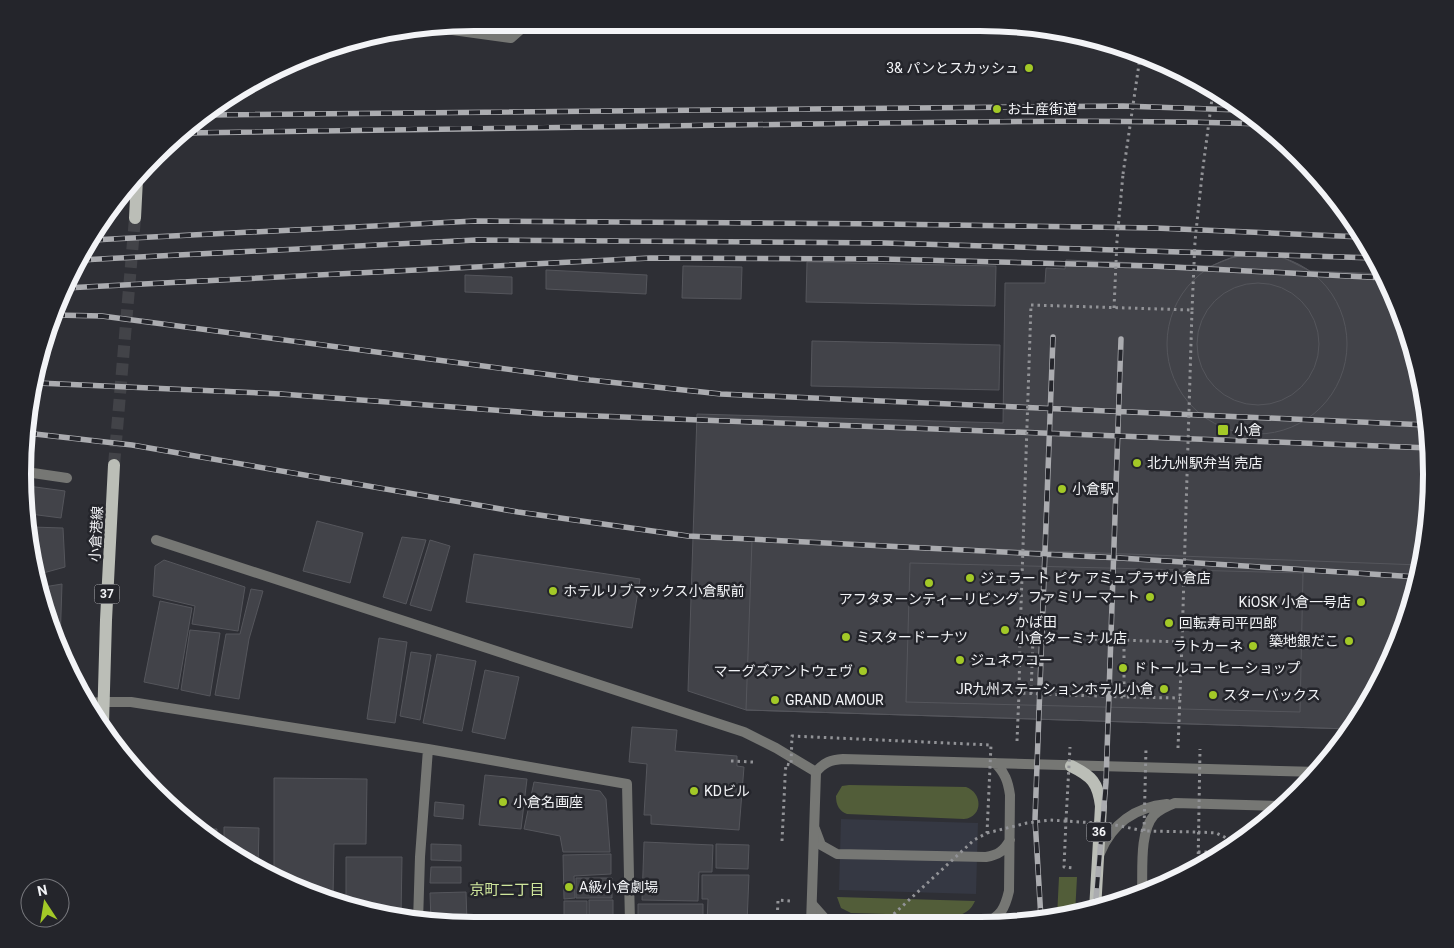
<svg xmlns="http://www.w3.org/2000/svg" width="1454" height="948" font-family="Roboto,'Noto Sans JP',sans-serif">
<style>
.built{fill:#353843}
.green{fill:#525d39}
.building{fill:#424349;stroke:#55565c}
.lines{fill:none;stroke-linecap:round;stroke-linejoin:round}
.primary-tunnel{stroke:#424348;stroke-width:12;stroke-dasharray:12 6;stroke-linecap:butt}
.path{stroke:#929397;stroke-width:3;stroke-dasharray:2.5 4;stroke-linecap:butt}
.service{stroke:#767774;stroke-width:10}
.minor{stroke:#767774;stroke-width:10}
.primary{stroke:#bbbeb7;stroke-width:12}
.rail-casing{stroke:#abacb0;stroke-width:5.5}
.rail{stroke:#24252b;stroke-width:4;stroke-dasharray:11;stroke-linecap:butt}
.path-bridge{stroke:#929397;stroke-width:3;stroke-dasharray:2.5 4;stroke-linecap:butt}
.poi-dot{fill:#a3c927;stroke:#24252b;stroke-width:2}
.labels{text-anchor:middle;dominant-baseline:central;stroke-width:5;stroke-linejoin:round;paint-order:stroke}
.shield{fill:#24252b;stroke:#b5b6ba;stroke-width:1}
.shield-label{font-size:12px;font-weight:bold;fill:#f3f4f7}
.poi-label{font-size:14px;fill:#f3f4f7;stroke:#24252b;text-anchor:start}
.street-label{font-size:14px;fill:#f3f4f7;stroke:#24252b}
.neighbourhood-label{font-size:15px;fill:#cfe69c;stroke:#24252b}
.rim{fill:none;stroke:#f3f4f7;stroke-width:6}
</style>
<rect width="100%" height="100%" fill="#2e2f35"/>
<path class="built" d="M841,819L978,823L976,894L839,890Z"/>
<path class="green" d="M849,785L966,787C983,793 983,817 964,819L847,814C839,811 836,805 836,796L842,786Z
M1059,877H1077L1075,914L1057,917Z
M837,897L975,901C971,910 966,913 957,916L851,913L841,908Z"/>
<path class="building" d="M1249,254L1265,255L1284,258L1310,271L1385,274L1416,357L1431,445L1428,533L1407,619L1371,700L1350,729L746,710L688,691L697,414L1003,423L1005,283H1045L1046,268L1065,269L1066,260L1211,266L1231,258Z
M1167 344a90 90 0 1 1 180 0a90 90 0 1 1-180 0Z
M807,262L996,266L995,306L806,302Z
M683,266L742,267L741,299L682,298Z
M546,270L647,275L646,294L546,289Z
M465,275L512,277V294L465,292Z
M1197 344a61 61 0 1 1 122 0a61 61 0 1 1-122 0Z
M812,341L1000,345L999,390L811,386Z
M28,486L65,491L61,518L30,514Z
M317,521L363,533L350,583L303,571Z
M32,527L63,528L65,567L36,575Z
M402,537L426,540L406,604L383,597Z
M430,540L450,546L431,611L410,605Z
M752,540L1420,565L1407,619L1371,700L1350,729L746,710Z
M474,554L640,579L632,628L466,602Z
M164,560L245,587L238,631L192,624L195,606L153,596L155,566Z
M910,563L1303,573L1300,712L906,702Z
M62,584L60,644L38,588Z
M251,589L263,591L249,639L239,699L215,695L226,634H240Z
M160,601L192,608L178,689L144,682Z
M190,630L220,633L210,696L181,690Z
M379,638L407,642L395,723L367,719Z
M411,652L431,655L420,720L400,716Z
M437,654L476,661L462,731L423,723Z
M485,670L519,677L505,739L472,732Z
M632,727L677,730L675,751L737,756V766L744,767L739,830L651,824V815H644L647,764L629,762Z
M485,775L527,779L521,829L479,825Z
M274,778L367,779L366,844H334L333,897L274,878Z
M534,782L600,791L606,799L610,852H563L560,836L524,829Z
M435,802L464,805L463,819L434,816Z
M224,827L259,828L258,868L224,845Z
M199,829H217L216,840Z
M644,842L713,845L712,872H699L698,901L642,900Z
M431,844L461,845V861L431,860Z
M716,844L749,845L748,869L716,868Z
M611,854V874L574,876L575,898L564,899L563,855Z
M346,857H402L401,917L346,901Z
M431,867H461V883H430Z
M702,875H749L747,923H707L708,899H702Z
M576,878H612V898H576Z
M466,892L467,922H431L430,893Z
M589,900H613V923L589,922Z
M564,901H587V922H564Z
M638,904H703V923H638Z"/>
<g class="lines">
<path class="primary-tunnel" d="M114,465L135,218"/>
<path class="path" d="M1123,174L1140,57
M1202,175L1213,91
M1019,693L1020,637
M1031,694L1033,638
M1124,697V640
M1017,741L1019,693L1124,697L1180,698
M1178,748L1182,642
M731,761L753,762
M1066,820L1064,867L1073,868V866
M1198,832L1216,833L1237,843
M782,841L785,779
M1198,852H1223
M777,923L778,900L790,901V903"/>
<path class="service" d="M26,472L67,478
M156,540L744,732L776,748L816,772C824,762 831,760 843,759L1319,772
M103,702H131L428,749L627,784L630,923
M815,829L821,845L837,854L986,857C998,855 1004,851 1010,840
M1100,853C1112,824 1135,807 1167,804
M1142,893C1143,871 1139,832 1154,815C1160,809 1167,806 1175,803L1283,806
M812,904L828,922L836,924
M418,922L420,857L428,749
M983,924C1001,917 1005,908 1009,891L1010,795C1008,781 1005,773 995,763"/>
<path class="minor" d="M438,28L511,38L528,23
M86,703L103,702
M811,924L816,772"/>
<path class="primary" d="M135,218L137,179
M103,724L106,620L114,465
M1071,766C1092,776 1098,783 1101,806L1095,910"/>
<defs>
<path id="rail" d="M205,115L1123,106L1240,110
M186,133C393,129 600,126 807,124C959,122 1110,119 1261,124
M92,240L475,221L885,224L1155,228L1362,237
M80,260L476,240L885,243L1375,258
M65,288L650,258L883,259L1151,266L1386,278
M54,315L102,316L590,380L721,394L1427,425
M38,383L281,394L546,414L1430,448
M26,433L132,445L518,512L688,536L1120,558L1417,577
M1095,910L1106,782L1121,339
M1041,919L1035,819L1053,337"/>
</defs>
<use href="#rail" class="rail-casing"/>
<use href="#rail" class="rail"/>
<path class="path-bridge" d="M1031,305L1192,310L1182,642L1020,637Z
M1114,308L1117,240L1123,174
M1192,310L1195,241L1202,175
M785,776L786,764L791,765L792,736L991,745L987,833L974,840L883,924
M1066,820L1070,747
M1144,831L1146,748
M987,833L1027,823L1050,820L1111,824L1144,831L1198,832
M1198,867L1200,749"/>
</g>
<g class="poi-dot">
<circle cx="1029" cy="68" r="5"/>
<circle cx="997" cy="109" r="5"/>
<rect x="1217" y="424" width="12" height="12" rx="2.5"/>
<circle cx="1137" cy="463" r="5"/>
<circle cx="1062" cy="489" r="5"/>
<circle cx="970" cy="578" r="5"/>
<circle cx="929" cy="583" r="5"/>
<circle cx="553" cy="591" r="5"/>
<circle cx="1150" cy="597" r="5"/>
<circle cx="1361" cy="602" r="5"/>
<circle cx="1169" cy="623" r="5"/>
<circle cx="1005" cy="630" r="5"/>
<circle cx="846" cy="637" r="5"/>
<circle cx="1349" cy="641" r="5"/>
<circle cx="1253" cy="646" r="5"/>
<circle cx="960" cy="660" r="5"/>
<circle cx="1123" cy="668" r="5"/>
<circle cx="863" cy="671" r="5"/>
<circle cx="1164" cy="689" r="5"/>
<circle cx="1213" cy="695" r="5"/>
<circle cx="775" cy="700" r="5"/>
<circle cx="694" cy="791" r="5"/>
<circle cx="503" cy="802" r="5"/>
<circle cx="569" cy="887" r="5"/>
</g>
<g class="labels">
<g class="shield">
<rect x="94.5" y="584.5" width="25" height="19" rx="4"/>
<rect x="1086.5" y="822.5" width="25" height="19" rx="4"/>
</g>
<g class="shield-label">
<text x="107" y="594">37</text>
<text x="1099" y="832">36</text>
</g>
<g class="poi-label">
<text x="1019" y="68" text-anchor="end">3&amp; パンとスカッシュ</text>
<text x="1007" y="109">お土産街道</text>
<text x="1234" y="430">小倉</text>
<text x="1147" y="463">北九州駅弁当 売店</text>
<text x="1072" y="489">小倉駅</text>
<text x="980" y="578">ジェラート ピケ アミュプラザ小倉店</text>
<text x="563" y="591">ホテルリブマックス小倉駅前</text>
<text x="1140" y="597" text-anchor="end">ファミリーマート</text>
<text x="929" y="599" text-anchor="middle">アフタヌーンティーリビング</text>
<text x="1351" y="602" text-anchor="end">KiOSK 小倉一号店</text>
<text x="1015" y="622">かば田<tspan x="1015" dy="16">小倉ターミナル店</tspan></text>
<text x="1179" y="623">回転寿司平四郎</text>
<text x="856" y="637">ミスタードーナツ</text>
<text x="1339" y="641" text-anchor="end">築地銀だこ</text>
<text x="1243" y="646" text-anchor="end">ラトカーネ</text>
<text x="970" y="660">ジュネワコー</text>
<text x="1133" y="668">ドトールコーヒーショップ</text>
<text x="853" y="671" text-anchor="end">マーグズアントウェヴ</text>
<text x="1154" y="689" text-anchor="end">JR九州ステーションホテル小倉</text>
<text x="1223" y="695">スターバックス</text>
<text x="785" y="700">GRAND AMOUR</text>
<text x="704" y="791">KDビル</text>
<text x="513" y="802">小倉名画座</text>
<text x="579" y="887">A級小倉劇場</text>
</g>
<g class="street-label">
<text transform="translate(96 534) rotate(-87)">小倉港線</text>
</g>
<g class="neighbourhood-label">
<text x="507" y="890">京町二丁目</text>
</g>
</g>
<path d="M0 0H1454V948H0ZM474 31H980A443 443 0 0 1 1423 474V474A443 443 0 0 1 980 917H474A443 443 0 0 1 31 474V474A443 443 0 0 1 474 31Z" fill="#24252b" fill-rule="evenodd"/>
<path class="rim" d="M474 31H980A443 443 0 0 1 1423 474V474A443 443 0 0 1 980 917H474A443 443 0 0 1 31 474V474A443 443 0 0 1 474 31Z"/>
<g transform="translate(45 903) rotate(348)"><circle r="24" fill="#24252b" stroke="#77787d"/>
<path d="M0-4L9 19L0 12L-9 19Z" fill="#a3c927"/>
<text y="-8" font-size="14" font-weight="bold" text-anchor="middle" fill="#f3f4f7">N</text>
</g>
</svg>
